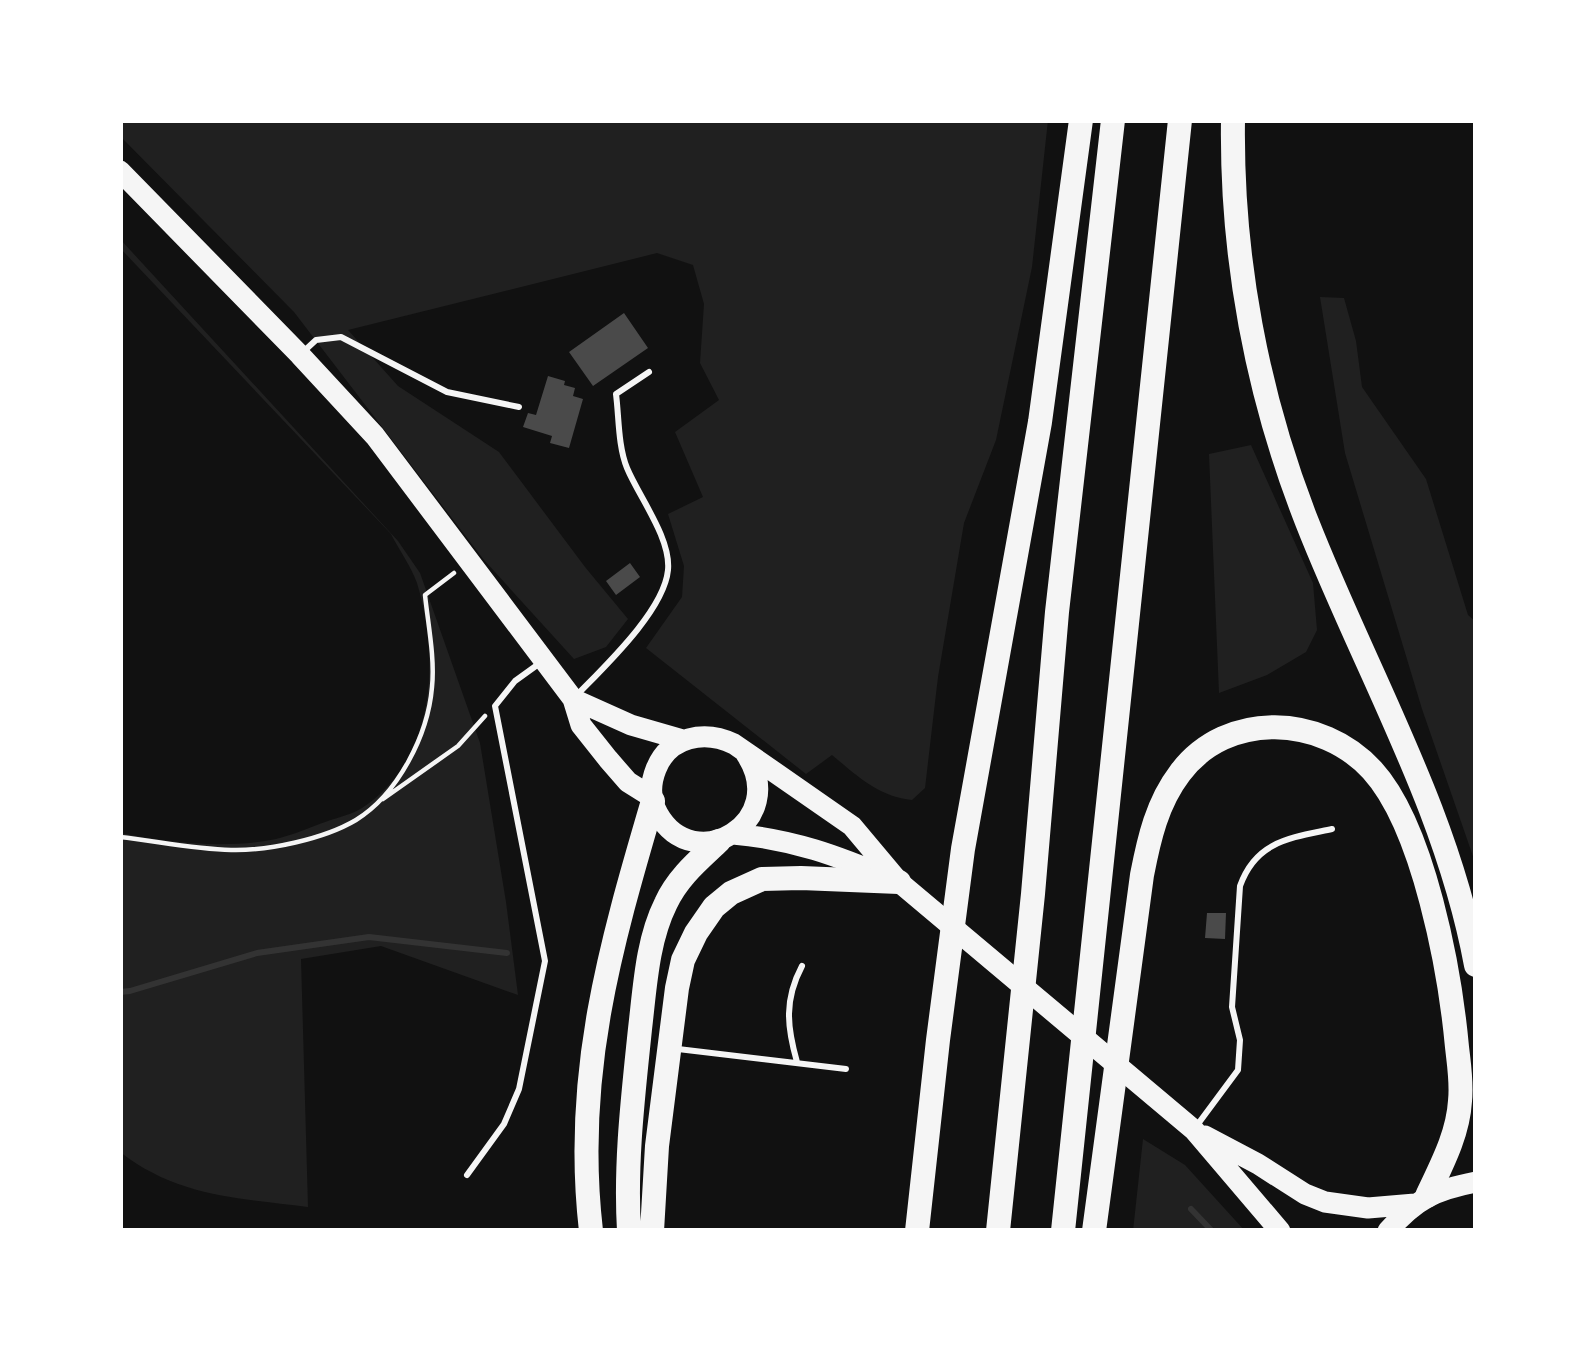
<svg xmlns="http://www.w3.org/2000/svg" width="1596" height="1351" font-family="Signika,sans-serif">
<style>
.green{fill:#202020}
.lines{fill:none;stroke-linecap:round;stroke-linejoin:round}
.stream{stroke:#333;stroke-width:6}
.building{fill:#4a4a4a}
.path{stroke:#f5f5f5;stroke-width:4.5}
.service{stroke:#f5f5f5;stroke-width:6}
.primary{stroke:#f5f5f5;stroke-width:21}
.motorway{stroke:#f5f5f5;stroke-width:24}
</style>
<rect width="100%" height="100%" fill="#111"/>
<path class="green" d="M120,120H1048L1032,267L996,440L964,523L938,677L925,788L912,800C879,797 856,775 832,755L806,774L646,648L682,597L684,566L668,514L703,497L675,432L719,400L700,363L704,304L693,265L657,253L348,330L398,386L499,452L585,567L628,619L606,647L574,659L484,560L294,312L120,136Z
M120,239L398,541L420,573L480,743L506,902L518,995L381,946L301,959L308,1207C238,1198 178,1197 120,1152V833C169,843 227,849 276,839C293,835 311,827 328,821C339,817 353,814 362,808C436,760 440,659 417,583C411,566 399,550 391,534L120,248Z
M1320,297L1344,298L1356,341L1362,387L1426,479L1468,615L1476,622V865L1422,709L1345,453Z
M1251,445L1313,583L1317,630L1306,652L1267,675L1219,693L1209,454Z
M1143,1139L1185,1165L1245,1231H1133Z"/>
<g class="lines">
<path class="stream" d="M120,992L130,991L257,953L369,937L507,953
M1191,1209L1212,1231"/>
</g>
<path class="building" d="M624,313L648,348L593,386L569,352Z
M548,376L565,381L564,385L575,388L573,396L583,399L569,448L550,443L552,436L523,427L528,413L536,415Z
M630,563L640,577L616,595L606,581Z
M1207,913H1226L1225,939L1205,938Z"/>
<g class="lines">
<path class="path" d="M383,799L458,746L485,716
M120,837C156,841 194,849 231,850C268,851 324,839 356,820C398,794 428,735 432,687C435,658 428,624 425,595L454,573"/>
<path class="service" d="M303,352L316,340L341,337L447,392L519,407
M576,696C604,667 664,611 668,570C671,538 639,497 627,468C618,446 619,417 616,394L649,372
M678,1049L846,1069
M797,1062C787,1027 784,1000 802,966
M1195,1128L1238,1070L1240,1040L1232,1007L1240,886C1256,841 1290,838 1332,829
M467,1175L504,1124L519,1089L545,961L495,706L515,681L540,663"/>
<path class="primary" d="M120,171L300,355L375,436L573,699L581,725L608,759L628,782L652,797
M573,699L631,725L683,740
M746,754C791,822 694,878 658,814C650,800 650,784 656,769C669,736 705,730 734,744L852,826L899,882L1194,1130L1280,1231
M733,834C793,839 838,856 892,879
M1205,1136L1258,1164L1305,1194L1325,1202L1368,1208L1415,1204
M1388,1231C1416,1199 1435,1190 1476,1182"/>
<path class="motorway" d="M1233,120C1231,257 1257,395 1307,522C1365,670 1447,808 1476,965
M591,1231C573,1076 610,947 653,801
M629,1231C625,1163 633,1097 640,1029C645,987 647,941 666,903C678,877 699,860 719,841
M652,1231L657,1146L677,988L683,960L696,933L714,907L731,893L762,879L801,878L899,882
M917,1231L938,1040L963,849L1040,422L1081,120
M998,1231L1033,894L1057,612L1113,120
M1063,1231L1180,120
M1094,1231L1142,875C1149,839 1157,803 1180,773C1227,710 1322,715 1372,770C1424,827 1450,971 1457,1047C1459,1065 1462,1083 1460,1101C1458,1135 1441,1166 1427,1196"/>
</g>
<rect width="1596" height="1351" fill="none" stroke="#ffffff" stroke-width="246"/>
</svg>
